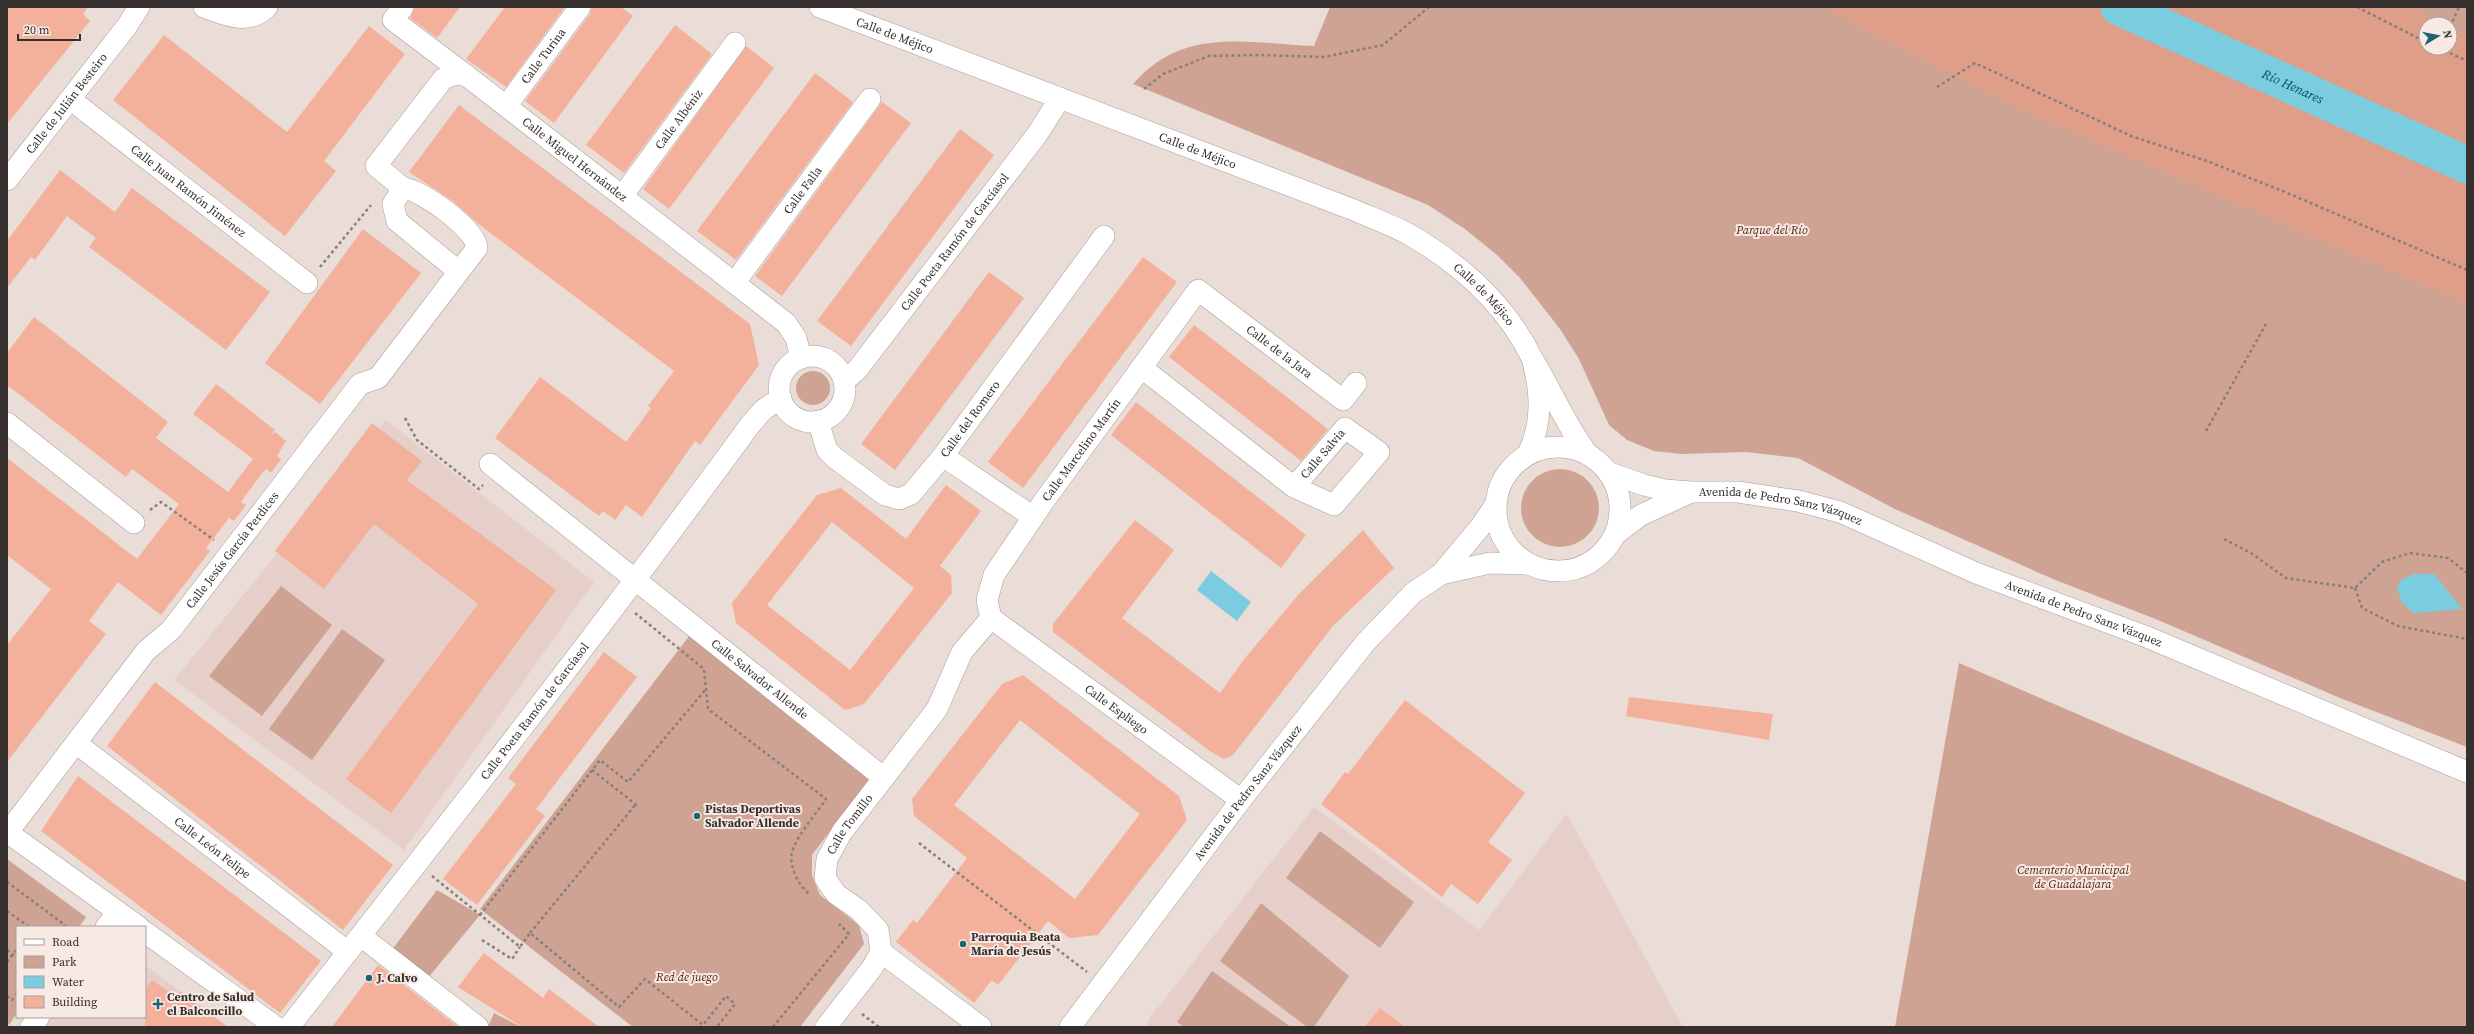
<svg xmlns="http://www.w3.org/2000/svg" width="2474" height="1034" font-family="'Source Serif 4',serif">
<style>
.built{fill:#e5cfc8}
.green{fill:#cea394}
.forest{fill:#de9e88}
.water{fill:#7ccce0}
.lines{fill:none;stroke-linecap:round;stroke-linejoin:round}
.river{stroke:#7ccce0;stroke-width:37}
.building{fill:#f3b19b;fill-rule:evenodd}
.minor-casing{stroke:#aa9d98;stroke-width:22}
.path{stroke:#887f7c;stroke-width:2.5;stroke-dasharray:3 3;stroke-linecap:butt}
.minor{stroke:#fff;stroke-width:21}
.poi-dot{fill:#1d6473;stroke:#f7e9e4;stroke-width:1.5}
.labels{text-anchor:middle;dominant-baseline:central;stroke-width:4;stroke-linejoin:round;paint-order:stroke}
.street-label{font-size:12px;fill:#35302e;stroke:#f7e9e4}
.park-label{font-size:12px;font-style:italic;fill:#561d07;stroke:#f7e9e4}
.poi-label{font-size:12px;font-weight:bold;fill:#35302e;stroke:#f7e9e4;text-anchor:start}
.water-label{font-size:13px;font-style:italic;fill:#07505e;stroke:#f7e9e4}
</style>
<rect width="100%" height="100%" fill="#eadcd7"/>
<path class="built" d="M386,420L594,582L404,850L174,680Z
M1314,807L1479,930L1567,814L1683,1027H1146L1149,1019Z
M145,965L180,991L153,1027H41L48,1017H145Z"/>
<path class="green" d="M1330,7H1824L2467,283V747L2340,698L2158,620L2053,579L1895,509L1798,458L1746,452L1682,454L1654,451L1627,440L1609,425L1579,359L1560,329L1520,278L1497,255L1465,229L1428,205L1133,84C1183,26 1246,43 1314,46Z
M2357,7H2467V61L2450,48V24H2426Z
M796 388a17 17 0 1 1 34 0a17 17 0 1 1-34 0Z
M1521 508a39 39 0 1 1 78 0a39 39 0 1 1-78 0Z
M281,586L332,625L262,716L209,676Z
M342,629L385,660L312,760L269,729Z
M690,635L872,776L812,855V875L820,895L859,925L864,944L800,1027H633L480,909Z
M1959,663L2467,882V1027H1895Z
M1320,831L1414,902L1380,948L1286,878Z
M7,859L86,917L79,927H17V1013L9,1025L7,1023Z
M437,890L480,915L427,979L391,951Z
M1261,903L1349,976L1314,1027H1307L1220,961Z
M1212,971L1291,1027H1184L1177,1022Z
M494,1013L521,1027H488Z"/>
<path class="forest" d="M1822,7H2410L2444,24H2426V48H2450V27L2467,35V304L2009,104Z"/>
<path class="water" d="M1211,571L1251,602L1237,621L1197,590Z
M2414,574H2434L2462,609L2414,613L2402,603L2397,588L2401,580Z"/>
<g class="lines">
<path class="river" id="s1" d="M2119,7L2467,165"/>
</g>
<path class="building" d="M7,7H88L83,14L90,21L7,124Z
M415,7H460L437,38L410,18Z
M505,7H565L506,87L466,59Z
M592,7H621L633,16L554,123L525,101L590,14Z
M675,25L712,54L624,173L586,145Z
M369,26L405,54L324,161L336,171L285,236L113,100L164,35L287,132Z
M746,46L774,68L669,209L643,189Z
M815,73L853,102L736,260L697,231Z
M882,102L911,123L782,296L755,276Z
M459,105L750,324L759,365L700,445L695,441L642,517L626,505L615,520L603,511L599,516L495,438L540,377L626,442L651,408L648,406L674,371L477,223L454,202L409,172Z
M960,129L994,155L851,346L817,321Z
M60,170L115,212L132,188L270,292L226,350L89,247L96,238L67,216L35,260L31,257L7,288V241Z
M363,229L421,273L320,404L265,363Z
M1143,257L1177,282L1023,488L988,462Z
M989,272L1024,298L895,470L861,444Z
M34,317L168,422L156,438L228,492L253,459L193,414L216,384L275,430L270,436L275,432L286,441L277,456L281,459L271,473L266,469L262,473L241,502L246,505L234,521L229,518L206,548L210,551L161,615L118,582L89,621L106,634L7,762V645L51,589L7,555V458L137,559L179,504L132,469L126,477L7,385V353Z
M1194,325L1328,429L1301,461L1169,357Z
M1136,402L1306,535L1281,568L1111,435Z
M372,423L422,461L407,480L556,590L391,813L346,779L478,604L374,524L324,589L275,551Z
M946,485L981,511L940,566L951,575L952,593L864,704L845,710L736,623L732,603L817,495L841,488L906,539ZM832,522L914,588L850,670L767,605Z
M1135,520L1174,550L1122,618L1220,693L1245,658L1299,594L1363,530L1394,568L1333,626L1233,755L1224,759L1211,752L1053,632V624Z
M604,652L637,677L536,809L545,816L477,905L443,879L516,784L508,778Z
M1023,675L1179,796L1187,820L1098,935L1069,938L1048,921L998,985L992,980L974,1003L896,942L913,920L917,923L967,858L914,816L912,799L1002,684ZM1020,720L1140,814L1075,899L954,805Z
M155,682L393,865L343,930L107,746Z
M1629,697L1773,714L1769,740L1626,716Z
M1405,700L1525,793L1488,842L1512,860L1478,904L1451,884L1442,897L1321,804L1345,772L1348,774Z
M78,776L321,961L280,1013L41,831Z
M484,953L543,998L549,989L599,1027H522L458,987Z
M378,965L386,971L458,1027H332Z
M152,980L176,997L180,991L228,1027H145V989Z
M1380,1008L1405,1027H1365Z"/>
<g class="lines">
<defs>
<g id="minor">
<path d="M204,7C225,15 248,26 267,7"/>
<path d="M403,7L393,20L467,76"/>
<path id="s2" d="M820,7L1354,210C1372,218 1392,225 1410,235C1460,264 1506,305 1532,358"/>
<path id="s3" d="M70,99L307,283"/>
<path id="s4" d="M507,105L580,7"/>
<path id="s5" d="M7,180L127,26L139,7"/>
<path id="s6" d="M403,188L376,166L443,79L455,74L467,76L786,323L796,338L801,358"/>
<path id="s7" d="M623,195L735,43"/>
<path id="s8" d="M735,282L870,99"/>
<circle cx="812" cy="389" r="33"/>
<path id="s9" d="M1142,368L1294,487L1345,428L1379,452L1334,505L1294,487"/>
<path id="s10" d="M844,381L857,370L1036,136L1059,100"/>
<path id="s11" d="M818,421L827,450L835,458L885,495L899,499L911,494L943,456L1104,236"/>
<path d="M7,423L134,523"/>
<circle cx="1558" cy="509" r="62"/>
<path d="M1528,454C1543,422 1541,391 1532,358C1551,389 1565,424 1587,453"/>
<path d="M943,456L1033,517"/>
<path id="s12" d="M490,464L884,778"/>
<path id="s13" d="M1610,473L1644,485L1665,490L1691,492H1738L1798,501L1840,512L1976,573L2147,637L2467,772"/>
<path d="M1616,534L1641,515L1689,493"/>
<path d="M1441,574L1490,563L1529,564"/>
<path id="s14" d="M991,618L987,600L994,575L1044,501L1198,290L1343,400L1356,383"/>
<path id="s15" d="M991,618L1241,800"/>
<path id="s16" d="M76,743L348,952"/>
<path d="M7,832L139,927"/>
<path id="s17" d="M8,832L146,651L171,630L360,384L378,378L477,248C476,229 422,190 403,188L393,204L397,221L458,271"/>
<path d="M106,927L118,912"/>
<path d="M145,932L276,1027"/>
<path d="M361,936L478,1027"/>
<path d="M881,952L981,1027"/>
<path d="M31,1027L39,1017"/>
<path id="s18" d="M289,1027C445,828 601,629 750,425L763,410L781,398"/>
<path id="s19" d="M826,1027L872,968L881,952L878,930L859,910L836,894L825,878L827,859L842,832L937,709L962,652L991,618"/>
<path id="s20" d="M1070,1027L1241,800L1365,643L1413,593L1441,574L1481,526L1496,504"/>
</g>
</defs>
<use href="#minor" class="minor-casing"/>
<path class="path" d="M2357,7L2426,42
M2450,27L2459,7
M2439,48L2467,61
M1937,87L1975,63L2131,136L2207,161L2285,192L2467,270
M1144,89L1163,74L1209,56L1258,55L1324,57L1383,45L1429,7
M320,267L371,205
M405,418L417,440L479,489L483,485
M2206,431L2266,324
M150,510L161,502L214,540
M2224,539L2251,553L2286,578L2355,588L2382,562L2410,553L2448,558L2467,573
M2355,588L2362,608L2398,626L2467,639
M635,613L704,669L708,709L826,799C816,814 799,833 793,849C787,863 798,885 809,894
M592,770L639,807
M919,843L1087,972
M432,876L520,947L530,933L619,1007L645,979L703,1025L726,996L735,1004L717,1027
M7,882L65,925L64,927
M7,911L29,927
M480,915L600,760L628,782L706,689
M530,933L636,804
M482,940L512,959L520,947
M7,950L17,958
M7,962L17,949
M7,996L12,1000L17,993
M862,1014L879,1027
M773,1027L849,934L839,924"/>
<use href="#minor" class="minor"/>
</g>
<g class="poi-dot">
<circle cx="697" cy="816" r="4"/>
<circle cx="963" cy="944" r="4"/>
<circle cx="369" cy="978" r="4"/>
<path d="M156 998h4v4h4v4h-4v4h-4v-4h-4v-4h4z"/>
</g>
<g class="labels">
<g class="street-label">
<text stroke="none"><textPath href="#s2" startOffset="80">Calle de Méjico</textPath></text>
<text stroke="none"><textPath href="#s4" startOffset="61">Calle Turina</textPath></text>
<text stroke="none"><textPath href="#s5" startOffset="97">Calle de Julián Besteiro</textPath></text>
<text stroke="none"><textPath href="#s7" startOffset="94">Calle Albéniz</textPath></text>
<text stroke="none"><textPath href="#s2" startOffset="404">Calle de Méjico</textPath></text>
<text stroke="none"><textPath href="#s6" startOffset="306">Calle Miguel Hernández</textPath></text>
<text stroke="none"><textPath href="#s8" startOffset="114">Calle Falla</textPath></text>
<text stroke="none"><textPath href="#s3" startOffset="150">Calle Juan Ramón Jiménez</textPath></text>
<text stroke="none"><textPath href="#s10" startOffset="178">Calle Poeta Ramón de Garcíasol</textPath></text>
<text stroke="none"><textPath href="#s2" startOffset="728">Calle de Méjico</textPath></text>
<text stroke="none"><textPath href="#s14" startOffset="497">Calle de la Jara</textPath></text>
<text stroke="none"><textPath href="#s11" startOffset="227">Calle del Romero</textPath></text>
<text stroke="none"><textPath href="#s14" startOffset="197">Calle Marcelino Martín</textPath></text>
<text stroke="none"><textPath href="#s9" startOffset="237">Calle Salvia</textPath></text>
<text stroke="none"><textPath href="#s13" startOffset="175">Avenida de Pedro Sanz Vázquez</textPath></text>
<text stroke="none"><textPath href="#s17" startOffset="361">Calle Jesús García Perdices</textPath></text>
<text stroke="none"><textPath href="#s13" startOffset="499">Avenida de Pedro Sanz Vázquez</textPath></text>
<text stroke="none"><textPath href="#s12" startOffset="345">Calle Salvador Allende</textPath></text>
<text stroke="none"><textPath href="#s15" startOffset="155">Calle Espliego</textPath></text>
<text stroke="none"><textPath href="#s18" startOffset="400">Calle Poeta Ramón de Garcíasol</textPath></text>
<text stroke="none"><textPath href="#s20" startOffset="294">Avenida de Pedro Sanz Vázquez</textPath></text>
<text stroke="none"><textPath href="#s19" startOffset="251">Calle Tomillo</textPath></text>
<text stroke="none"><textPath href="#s16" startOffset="172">Calle León Felipe</textPath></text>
</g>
<g class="park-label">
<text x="1772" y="230">Parque del Río</text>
<text x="2073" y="870">Cementerio Municipal<tspan x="2073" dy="14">de Guadalajara</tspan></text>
<text x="687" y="977">Red de juego</text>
</g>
<g class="poi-label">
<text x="705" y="809">Pistas Deportivas<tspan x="705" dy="14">Salvador Allende</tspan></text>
<text x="971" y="937">Parroquia Beata<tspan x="971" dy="14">María de Jesús</tspan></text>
<text x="377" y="978">J. Calvo</text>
<text x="167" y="997">Centro de Salud<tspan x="167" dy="14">el Balconcillo</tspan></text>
</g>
<g class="water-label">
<text stroke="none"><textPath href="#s1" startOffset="191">Río Henares</textPath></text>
</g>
</g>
<rect width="2474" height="1034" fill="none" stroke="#35302e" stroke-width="16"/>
<rect x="16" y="926" width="130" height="92" fill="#f7e9e4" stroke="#a99f9b"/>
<rect x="24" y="939" width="20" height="6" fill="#ffffff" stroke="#a99f9b"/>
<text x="52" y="946" font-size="12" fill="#35302e">Road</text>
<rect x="24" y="956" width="20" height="12" fill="#cea394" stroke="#a99f9b"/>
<text x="52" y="966" font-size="12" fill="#35302e">Park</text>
<rect x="24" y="976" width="20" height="12" fill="#7ccce0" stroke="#a99f9b"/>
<text x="52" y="986" font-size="12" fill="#35302e">Water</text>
<rect x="24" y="996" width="20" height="12" fill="#f3b19b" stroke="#a99f9b"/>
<text x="52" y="1006" font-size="12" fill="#35302e">Building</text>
<g transform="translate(2438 36) rotate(80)"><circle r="19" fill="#f7e9e4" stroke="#a99f9b"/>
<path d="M0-3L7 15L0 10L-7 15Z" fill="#1d6473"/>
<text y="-6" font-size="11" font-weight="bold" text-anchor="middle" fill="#35302e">N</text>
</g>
<path d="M18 34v6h62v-6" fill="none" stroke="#35302e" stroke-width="2"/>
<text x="24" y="34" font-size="12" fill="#35302e" stroke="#f7e9e4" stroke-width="3" paint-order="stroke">20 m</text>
</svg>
